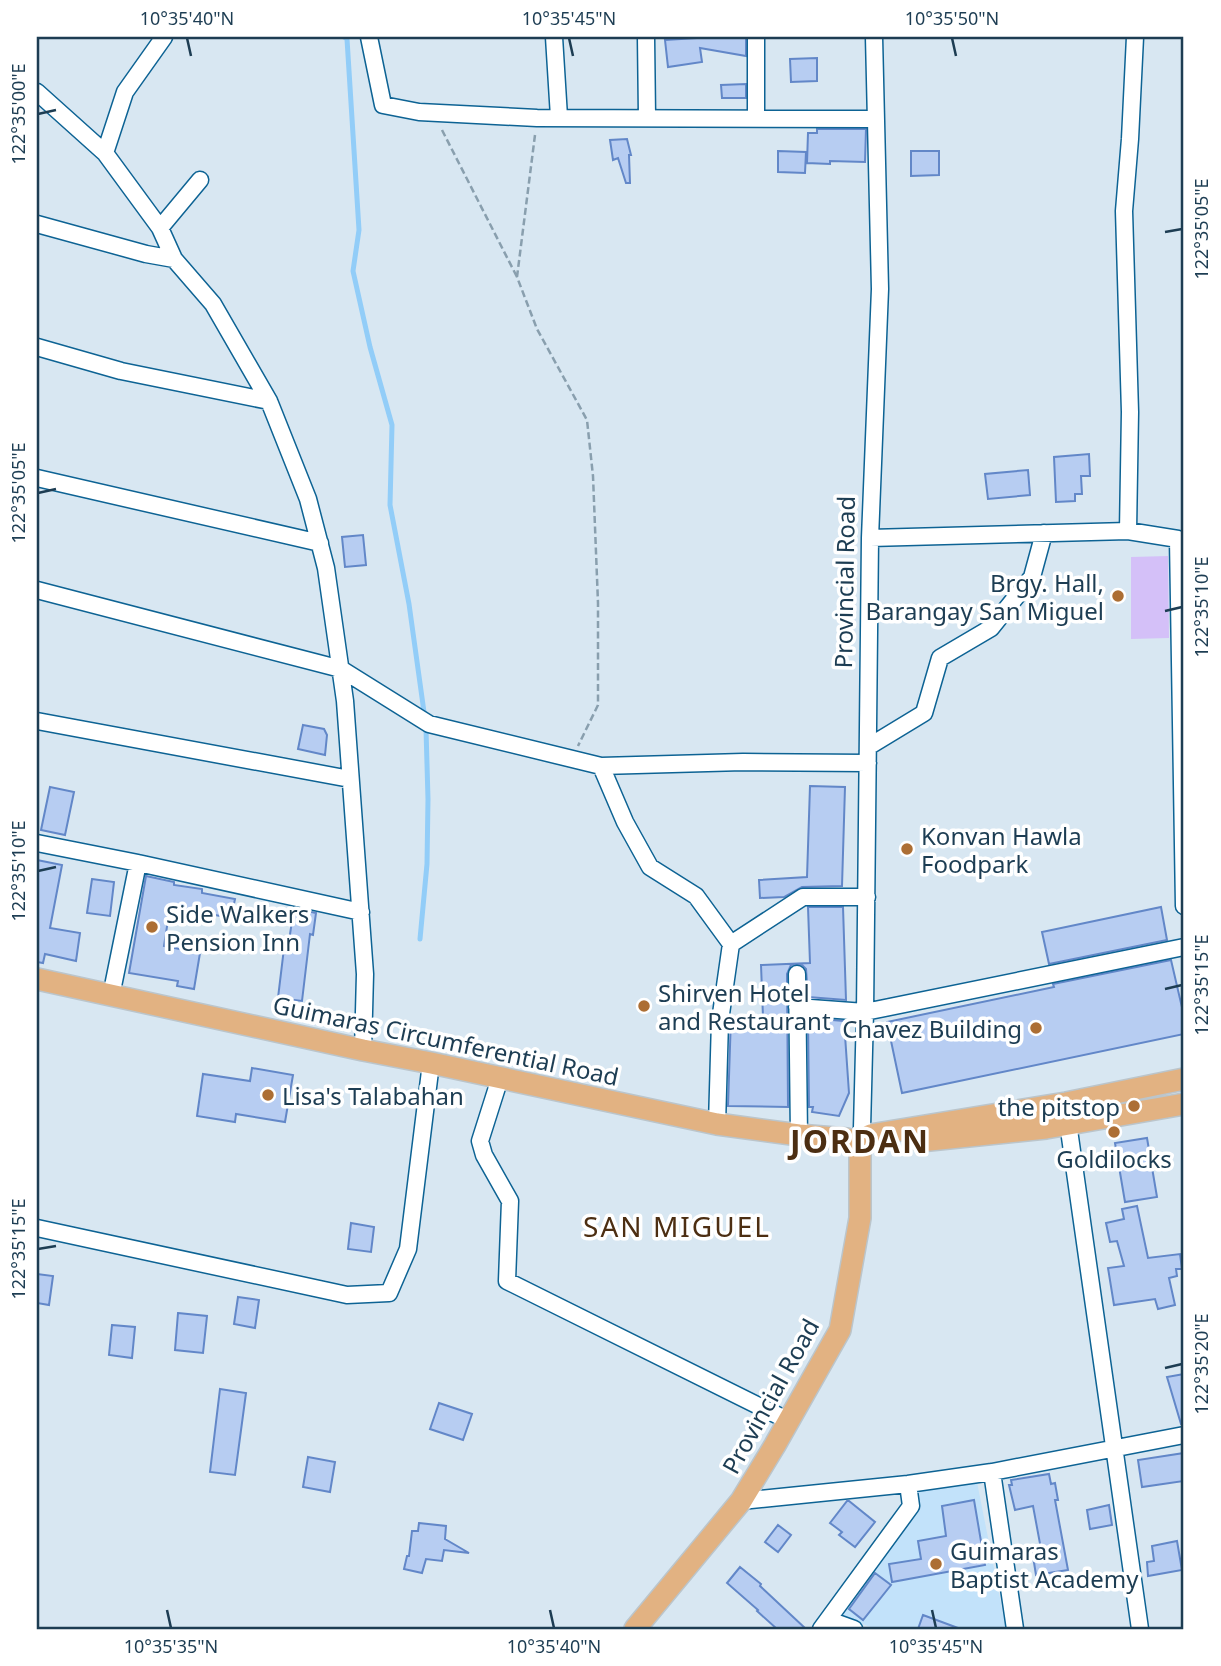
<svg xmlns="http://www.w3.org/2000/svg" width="1221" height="1666" font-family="'Noto Sans',sans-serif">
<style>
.built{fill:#c2e2fa}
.green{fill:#d4c0f8}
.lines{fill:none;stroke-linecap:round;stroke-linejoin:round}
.stream{stroke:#92cdf8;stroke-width:5}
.building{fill:#b7cdf2;stroke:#6287c8;stroke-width:2}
.minor-casing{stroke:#0d6394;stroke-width:19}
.major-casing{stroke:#bbc5cb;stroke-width:24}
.path{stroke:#899fae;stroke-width:2.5;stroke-dasharray:7 3.5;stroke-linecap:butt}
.minor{stroke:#fff;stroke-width:16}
.major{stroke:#e2b282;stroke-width:21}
.ticks{fill:none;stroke:#1d3d53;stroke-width:2.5}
.poi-dot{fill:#ac6e34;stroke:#fff;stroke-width:2.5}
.labels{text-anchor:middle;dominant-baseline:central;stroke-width:7;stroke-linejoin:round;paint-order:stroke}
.street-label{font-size:24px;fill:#1d3d53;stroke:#fff}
.poi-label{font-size:24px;fill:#1d3d53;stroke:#fff;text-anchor:start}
.quarter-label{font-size:28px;letter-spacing:2px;fill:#4c2e12;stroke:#fff}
.district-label{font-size:32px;font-weight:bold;letter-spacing:2px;fill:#4c2e12;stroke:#fff}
.neatline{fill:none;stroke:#1d3d53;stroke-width:2.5}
.ticks-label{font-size:18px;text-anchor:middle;fill:#1d3d53}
</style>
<rect width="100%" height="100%" fill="#d8e7f2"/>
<path class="built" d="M976,1477L1006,1629H876L841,1616L917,1511L916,1487Z"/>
<path class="green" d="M1168,556L1169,638L1131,639V557Z"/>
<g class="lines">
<path class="stream" d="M344,37L347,39L359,230L353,271L370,347L392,425L390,505L409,604L424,712
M420,939L427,864L428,799L426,729"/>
</g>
<path class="building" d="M713,37H746V56L700,48L702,62L668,67L665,40Z
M817,58V81L791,82L790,59Z
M746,84V98H722L721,85Z
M817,129H866L865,162L830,161V164L807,163L808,133H817Z
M627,139L631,155H629L630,183H626L618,158L613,160L610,140Z
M778,151L806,152L805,173L778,172Z
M911,151H939V175L911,176Z
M1089,454L1090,476H1081L1082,494H1075V501L1056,502L1054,457Z
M1028,470L1030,495L988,499L985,474Z
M363,535L366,565L345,567L342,537Z
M303,725L324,729L327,735L325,755L298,749Z
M810,786L845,787L842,886L802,887L784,897L760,898L759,880L807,877Z
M50,787L74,792L65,835L41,830Z
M37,860L62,865L50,928L80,933L76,961L45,954L43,963L37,962Z
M146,876L174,882V885L202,889V893L235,899L231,918L204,913V911L170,907L164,946L200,953L194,989L177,986L178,981L129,973Z
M92,879L114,882L110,916L87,913Z
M808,907H843L846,1000L808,997L806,969L802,965L796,964L791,965L787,974L788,1107L728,1106L731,1017H763L761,965L810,963Z
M1161,907L1167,940L1049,964L1042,932Z
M294,908L316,913L313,935L310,934L302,1001L278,998L285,940L289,941Z
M1171,960L1184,1016V1034L902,1093L887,1022L1054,987L1053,984Z
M808,1018L844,1021L849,1093L839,1116L812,1112L813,1107H809Z
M252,1068L293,1075L285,1122L236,1114L235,1122L197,1116L203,1074L250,1081Z
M1147,1138L1157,1197L1125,1202L1115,1143Z
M1137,1206L1148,1258L1180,1254L1182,1269H1176L1177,1276L1169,1278L1175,1305L1158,1309L1155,1299L1114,1305L1108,1268L1124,1266L1117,1241L1110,1242L1106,1223L1124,1219L1122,1209Z
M351,1223L374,1227L371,1252L348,1249Z
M37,1274L53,1276L49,1305L37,1303Z
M238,1297L259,1300L255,1328L234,1324Z
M178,1313L207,1316L203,1353L175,1350Z
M112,1325L135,1327L132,1358L109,1355Z
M1184,1374V1424H1181L1167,1377Z
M220,1389L246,1393L235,1475L210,1472Z
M439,1403L472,1414L463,1440L430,1429Z
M1184,1453V1481L1142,1487L1138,1460Z
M308,1457L335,1462L330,1492L303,1487Z
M1049,1474L1051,1484L1055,1483L1058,1500H1055L1068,1570L1036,1575L1032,1550L1041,1549L1033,1506L1015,1510L1009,1485H1012L1011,1480Z
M974,1500L985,1565L892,1582L889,1564L921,1559L918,1541L946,1536L942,1506Z
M847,1501H849L875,1522L855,1547L839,1535L842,1532L830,1523Z
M1109,1505L1112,1525L1090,1529L1087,1510Z
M419,1523L446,1526L445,1539L469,1553L444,1550L442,1561L426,1559L422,1573L404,1569L407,1556H409L412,1531H418Z
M778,1525L791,1535L778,1552L765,1542Z
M1177,1541L1182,1570L1148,1576L1147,1562L1154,1561L1152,1546Z
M740,1567L761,1584L760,1586L806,1629H777L757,1611L758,1610L727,1583Z
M875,1573L891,1585L863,1620L849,1609Z
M923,1615L958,1628V1629H918Z"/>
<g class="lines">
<defs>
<path id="minor" d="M369,37L383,105L419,112L537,118L876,119
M554,37L559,117
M646,37L647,117
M756,37V118
M1135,37L1130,139L1124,211L1130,412L1128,531L1178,539L1184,906
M37,92L105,153L160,228L174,259L213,304L269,401L308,499L326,568L345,701L365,974L363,1050
M105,153L125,92L164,37
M37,224L146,254L174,259
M160,228L200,180
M37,347L121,371L269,401
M37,478L320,543
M870,538L1128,531
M37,590L341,669L429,724L601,766L743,762L868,763
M37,721L350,779
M868,747L924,713L940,658L991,628L1032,577L1044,533
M601,766L625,822L650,867L696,896L731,944L720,1021L717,1124
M37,843L138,863L361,912
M731,944L803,897H867
M797,974L799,1135
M111,996L138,863
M797,1007L865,1012L1184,947
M500,1078L480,1141L484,1155L510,1201L507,1281L789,1421
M1068,1123L1140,1629
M862,1128L865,1012L870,538L880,289L874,37
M37,1228L347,1295L389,1293L408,1249L431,1063
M992,1472L1015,1629
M741,1501L908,1484L992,1472L1184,1435
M829,1620L854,1629
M821,1629L911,1506L908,1484"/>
<path id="major" d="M37,979L363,1050L431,1063L717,1124L799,1135L847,1139
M870,1135L1066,1103L1184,1079
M920,1141L1046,1128L1184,1104
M635,1629L741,1501L775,1445L840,1330L860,1218V1152"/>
</defs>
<use href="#minor" class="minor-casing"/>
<use href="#major" class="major-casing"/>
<path class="path" d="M442,130L517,277
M535,135L517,277L537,329L587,420L593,476L598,603V705L578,746"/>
<use href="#minor" class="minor"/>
<use href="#major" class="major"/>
</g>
<path class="ticks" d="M187,38L191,56M569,38L573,56M952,38L956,56M38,114L56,110M1165,232L1182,229M38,493L56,489M1165,611L1182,607M38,871L56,867M1165,989L1182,985M38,1249L56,1246M1165,1368L1182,1364M167,1610L171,1628M550,1610L554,1628M932,1610L936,1628"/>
<g class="poi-dot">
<circle cx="1118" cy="596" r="7"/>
<circle cx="907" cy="849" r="7"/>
<circle cx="152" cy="927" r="7"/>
<circle cx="644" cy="1006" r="7"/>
<circle cx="1036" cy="1028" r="7"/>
<circle cx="268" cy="1095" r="7"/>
<circle cx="1134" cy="1106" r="7"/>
<circle cx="1114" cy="1132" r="7"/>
<circle cx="936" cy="1564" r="7"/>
</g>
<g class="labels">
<g class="street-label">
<text transform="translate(844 582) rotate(-89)">Provincial Road</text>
<text transform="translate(446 1040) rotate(12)">Guimaras Circumferential Road</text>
<text transform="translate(770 1396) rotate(-61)">Provincial Road</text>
</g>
<g class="poi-label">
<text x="1104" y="582" text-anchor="end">Brgy. Hall,<tspan x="1104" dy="28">Barangay San Miguel</tspan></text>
<text x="921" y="835">Konvan Hawla<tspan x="921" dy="28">Foodpark</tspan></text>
<text x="166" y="913">Side Walkers<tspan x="166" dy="28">Pension Inn</tspan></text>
<text x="658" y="992">Shirven Hotel<tspan x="658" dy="28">and Restaurant</tspan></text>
<text x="1022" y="1028" text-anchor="end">Chavez Building</text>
<text x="282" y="1095">Lisa's Talabahan</text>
<text x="1120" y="1106" text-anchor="end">the pitstop</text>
<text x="1114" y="1158" text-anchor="middle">Goldilocks</text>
<text x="950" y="1550">Guimaras<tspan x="950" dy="28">Baptist Academy</tspan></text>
</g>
<g class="quarter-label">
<text x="677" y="1226">SAN MIGUEL</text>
</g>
<g class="district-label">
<text x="860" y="1140">JORDAN</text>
</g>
</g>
<rect width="1221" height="1666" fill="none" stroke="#ffffff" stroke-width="77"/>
<rect x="38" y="38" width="1144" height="1590" class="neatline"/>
<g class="ticks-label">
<text x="187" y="25">10°35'40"N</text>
<text x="569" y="25">10°35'45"N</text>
<text x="952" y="25">10°35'50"N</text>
<text transform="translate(19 114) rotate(-90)" y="6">122°35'00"E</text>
<text transform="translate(1202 229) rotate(-90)" y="6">122°35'05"E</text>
<text transform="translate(19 493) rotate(-90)" y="6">122°35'05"E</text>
<text transform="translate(1202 607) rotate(-90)" y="6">122°35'10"E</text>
<text transform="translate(19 871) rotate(-90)" y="6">122°35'10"E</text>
<text transform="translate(1202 985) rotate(-90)" y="6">122°35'15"E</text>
<text transform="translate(19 1249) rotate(-90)" y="6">122°35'15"E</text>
<text transform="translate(1202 1364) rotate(-90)" y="6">122°35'20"E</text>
<text x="171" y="1653">10°35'35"N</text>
<text x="554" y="1653">10°35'40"N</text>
<text x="936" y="1653">10°35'45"N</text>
</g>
</svg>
